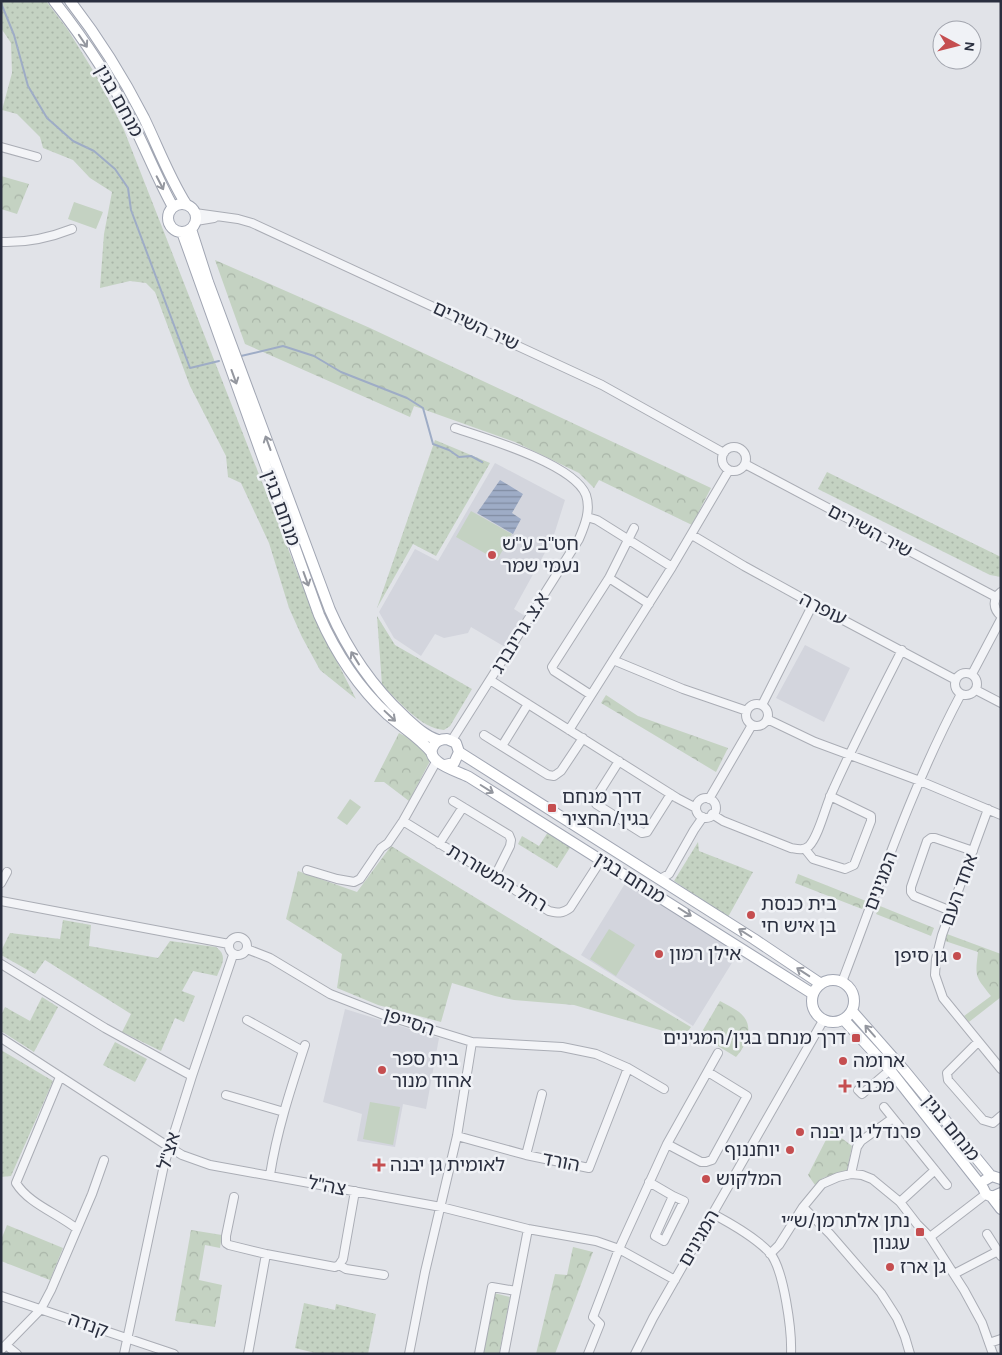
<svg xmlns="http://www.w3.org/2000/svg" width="1002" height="1355" font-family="Karla,'Noto Sans Hebrew',sans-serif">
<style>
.built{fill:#d3d5dd}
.grass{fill:url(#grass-dots)}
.forest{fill:url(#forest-crowns)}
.pitch{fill:#c4d2c2}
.water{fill:url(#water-rules)}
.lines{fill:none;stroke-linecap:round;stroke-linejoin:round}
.stream{stroke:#9eacc6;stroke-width:2}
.minor-casing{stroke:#aaadb5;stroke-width:10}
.major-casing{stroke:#a1a6b3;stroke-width:12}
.minor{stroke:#f3f4f7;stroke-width:8}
.major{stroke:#fff;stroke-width:10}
.oneway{stroke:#94979f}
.poi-dot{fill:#c54e50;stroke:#f0f2f6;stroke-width:2}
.labels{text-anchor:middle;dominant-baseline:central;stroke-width:5;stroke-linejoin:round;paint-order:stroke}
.street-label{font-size:19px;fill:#2a2f3f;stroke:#f0f2f6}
.poi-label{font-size:19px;fill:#2a2f3f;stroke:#f0f2f6;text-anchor:start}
</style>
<defs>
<pattern id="grass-dots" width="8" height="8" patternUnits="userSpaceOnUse" patternTransform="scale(1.25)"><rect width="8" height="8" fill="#c4d2c2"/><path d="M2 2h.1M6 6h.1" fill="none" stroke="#a9b5a8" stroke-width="1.8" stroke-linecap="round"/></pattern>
<pattern id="forest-crowns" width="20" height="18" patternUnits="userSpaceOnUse" patternTransform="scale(1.25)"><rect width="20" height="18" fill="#c4d2c2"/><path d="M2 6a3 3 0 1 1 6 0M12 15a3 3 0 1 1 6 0" fill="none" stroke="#a9b5a8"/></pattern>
<pattern id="water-rules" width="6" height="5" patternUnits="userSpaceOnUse" patternTransform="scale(1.25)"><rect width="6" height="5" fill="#9eacc6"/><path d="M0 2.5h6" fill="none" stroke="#818ca2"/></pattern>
</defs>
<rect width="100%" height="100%" fill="#e1e3e8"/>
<path class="built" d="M495,463L565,500L553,538L514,609L525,616L505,647L471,627L468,633L444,638L435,634L421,656L394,638L379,612L415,549L438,561Z
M805,645L850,668L824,722L776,698Z
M626,882L738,953L693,1026L581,955Z
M345,1009L439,1038L426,1109L403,1104L395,1147L357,1141L362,1114L323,1102Z"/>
<path class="grass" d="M1,1H46L68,30L97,77L124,130L316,620L356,699L320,670L302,637L289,608L269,543L241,483L228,477L226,456L190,386L155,292L146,283L130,281L100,288L104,234L112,192L90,178L73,160L43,148L40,137L17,114L2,110L12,73L11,43L1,28Z
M435,440L490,463L436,556L413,544L377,608Z
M827,472L1001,557V577L990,575L818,489Z
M377,616L395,645L472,689L450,726L444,730C420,728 399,701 382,685Z
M548,832L571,846L557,868L518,844L522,836L539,846Z
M698,842L699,851L753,872L728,917L674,881Z
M63,920L91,925L89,946L158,958L170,941L216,947C228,956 222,964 217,976L193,971L182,991L195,996L184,1022L175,1018L161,1051L122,1032L131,1014L45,960L35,974L1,955V951L10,933L60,939Z
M42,997L58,1007L34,1052L1,1031V1015L5,1007L30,1021Z
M115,1042L147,1059L135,1082L103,1065Z
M1,1050L53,1081L11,1176L1,1177Z
M304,1303L335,1310L336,1304L376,1314L368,1354H319L295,1348Z"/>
<path class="forest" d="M1,176L29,184L17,214L1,209Z
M215,260L370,328L711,488L692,525L599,480L594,488L579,473L515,442L414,406L410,417L245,344Z
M606,695L638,716L728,748L716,772L601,703Z
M399,733C415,741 425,744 430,761L409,801L384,782H374Z
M391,846L561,950L691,1027L684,1037L574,1005L514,1000L495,996L452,983L441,1022L378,1005L337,988L342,954L286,919L298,871L357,892Z
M798,874L866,901L862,909L795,883Z
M880,906L934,928L931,936L876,914Z
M947,934L1001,954V997L969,1022L964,1016L991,996C975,976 975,977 978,952L945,941Z
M720,1001C727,1005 739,1010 744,1017C754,1030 745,1047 736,1057L700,1035Z
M831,1130L852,1146L847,1171L823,1178L815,1185L808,1175Z
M7,1225L63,1248L50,1280L1,1261V1240Z
M191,1230L222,1235L220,1248L205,1245L199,1280L222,1285L215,1327L175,1321Z
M573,1247L593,1252L555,1354H536L555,1274L567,1275Z
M494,1293L510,1297L499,1354H482Z"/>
<path class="pitch" d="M74,202L103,212L96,229L68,219Z
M471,511L512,534L497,560L456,537Z
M350,799L361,807L347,825L337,818Z
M609,929L635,945L616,976L590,959Z
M370,1102L400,1107L393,1145L363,1139Z"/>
<path class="water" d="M500,480L523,494L512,513L521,519L513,534L477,513Z"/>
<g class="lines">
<path class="stream" d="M1,3L14,35L28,86L47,118L73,141L94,151L115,169L128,188L131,210L190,368L219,361
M241,356L283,346L314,356L341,372L407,398L423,408L433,444L449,450L459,457L471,456L482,462"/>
<defs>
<path id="minor" d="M1,147L37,157
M195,213L238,219L252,223L602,385L724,453
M196,221L214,218
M1,242C26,243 49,238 72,229
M722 459a12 12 0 1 1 24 0a12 12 0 1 1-24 0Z
M745,464L996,597
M587,517L597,520L672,567
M692,535L744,566L813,604L956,680
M609,578L649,604
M1001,592C992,599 993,609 1001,616
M613,660L683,689L747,711
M955 684a11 11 0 1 1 22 0a11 11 0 1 1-22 0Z
M972,674L1001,619
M490,680L677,798L696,808
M976,690L1001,703
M591,695L554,671L552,667L609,578L634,528
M746 715a11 11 0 1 1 22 0a11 11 0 1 1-22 0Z
M762,705L813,604
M767,719L815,742L920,781L1001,815
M569,730L672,567L729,470
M484,735L548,775L554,776L561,771L583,738
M452,740L579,539C585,525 591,510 586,495C574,464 485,438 455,428
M502,746L528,704
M619,761L595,799L596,804L642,833L647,832L671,794
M696 808a10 10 0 1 1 20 0a10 10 0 1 1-20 0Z
M709,799L752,725
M453,801L509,835L511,840L510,846L494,878
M988,809L942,935L936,959L935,975L943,998L1001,1069
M712,814L723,821L791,848C797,849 803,851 809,846C819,836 826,804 833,790C854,743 878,697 902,650
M403,821L549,911C558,913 562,914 570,908L601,860
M439,844L463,807
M805,849L813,859L845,869L854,865L871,821V816L830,796
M307,870L337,879L354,882L360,879L381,848L388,843L403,821L436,762
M660,879L669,874L694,830L703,817
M1,883L7,872
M1,901L229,944
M951,911L914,896L911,892V887L927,841L931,838H935L973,851
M229 946a9 9 0 1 1 18 0a9 9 0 1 1-18 0Z
M247,949L270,958L330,994L384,1015L472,1042L562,1047L596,1054L628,1068L664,1089
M1,964L105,1028L192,1076
M842,982C879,885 912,786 961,694
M247,1020L303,1051
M1,1038L169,1147L182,1155L210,1165L441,1207L528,1229L596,1241L619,1249L675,1280
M978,1042L947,1073L948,1080L983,1120L993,1123L1001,1116
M60,1077L16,1183C29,1204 57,1213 77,1229
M858,1090L862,1094L890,1070
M226,1095L284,1112
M884,1107L947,1185
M457,1136L526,1155L589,1168L628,1068
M667,1144L701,1162H706L712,1160L747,1096L708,1072
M526,1155L542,1094
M851,1174L857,1147L861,1141L893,1118
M270,1175C277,1130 291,1088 305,1045
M649,1182L673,1196
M673,1196L684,1201L664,1241L655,1236Z
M234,1197L226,1236V1243L229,1245L266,1254L335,1267L339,1265L346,1269L384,1275
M900,1202L935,1170
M803,1207L830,1234L881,1293L897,1318L905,1337L910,1354
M713,1214C730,1223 757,1239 770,1253C784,1270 792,1331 791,1354
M987,1234L1001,1256
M930,1237L986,1194
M770,1254L779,1245L803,1207L822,1184L838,1177L851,1174L862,1175L872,1179L900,1202L917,1224L930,1237L964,1290L982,1323L993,1354
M339,1265L343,1259L355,1191
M954,1274L998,1251
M1,1296L174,1354
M989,1343L1001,1339
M6,1345L17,1354
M1,1350L41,1309L51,1290L92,1194L104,1160
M124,1354L164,1165L192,1076L233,955
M248,1354L266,1254
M409,1354L425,1272L457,1136L472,1042
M479,1354L492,1287L516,1291
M504,1354L528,1229
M588,1354L600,1324L593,1317L619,1249L667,1144L718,1053
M635,1354L653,1318L824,1019"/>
<path id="major" d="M54,1C84,39 112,81 133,124C147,152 158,180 173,207
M70,1C98,37 123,77 144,118C158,147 169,177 186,204
M168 218a14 14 0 1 1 28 0a14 14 0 1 1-28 0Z
M191,229L208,282L330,610C348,651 372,686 404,716C415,726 425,736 438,740
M182,232L319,615C336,654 357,686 388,715C403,728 420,738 432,753
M459,752L754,939L821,984
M445,765L454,763L459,752L456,743L447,739C442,739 437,740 434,745C422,762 458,771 469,777L813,994
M812 1001a21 21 0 1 1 42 0a21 21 0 1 1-42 0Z
M852,1011L904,1070L991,1176
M844,1020L890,1070L983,1188L986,1194L992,1197L1001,1193
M985,1180L992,1176L1001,1179
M991,1196L1001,1209"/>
</defs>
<use href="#minor" class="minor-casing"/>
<use href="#major" class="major-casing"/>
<use href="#minor" class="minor"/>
<use href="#major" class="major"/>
</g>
<defs><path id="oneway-shaft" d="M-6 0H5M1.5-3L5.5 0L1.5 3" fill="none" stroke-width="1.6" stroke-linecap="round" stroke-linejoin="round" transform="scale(1.25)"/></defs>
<g class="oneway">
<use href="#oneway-shaft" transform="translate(83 41) rotate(56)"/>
<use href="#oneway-shaft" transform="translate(160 183) rotate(63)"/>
<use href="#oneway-shaft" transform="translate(234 377) rotate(70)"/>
<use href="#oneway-shaft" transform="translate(268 443) rotate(-110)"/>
<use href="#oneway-shaft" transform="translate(306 579) rotate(70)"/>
<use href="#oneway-shaft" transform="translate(355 658) rotate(-122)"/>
<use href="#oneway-shaft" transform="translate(390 716) rotate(43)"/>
<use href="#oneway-shaft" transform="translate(487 789) rotate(32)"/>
<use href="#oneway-shaft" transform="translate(685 912) rotate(32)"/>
<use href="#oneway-shaft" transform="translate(745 933) rotate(-148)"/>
<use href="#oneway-shaft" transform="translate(803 972) rotate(-147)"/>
<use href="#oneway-shaft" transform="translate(870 1031) rotate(-131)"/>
</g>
<g class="poi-dot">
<circle cx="492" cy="555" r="5"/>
<rect x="547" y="803" width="10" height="10" rx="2.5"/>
<circle cx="751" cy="915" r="5"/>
<circle cx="659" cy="954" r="5"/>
<circle cx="957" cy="956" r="5"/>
<rect x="851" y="1033" width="10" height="10" rx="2.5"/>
<circle cx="843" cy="1061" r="5"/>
<circle cx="382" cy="1070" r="5"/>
<path d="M842.5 1078.5h5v5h5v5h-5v5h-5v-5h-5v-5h5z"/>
<circle cx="800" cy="1132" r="5"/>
<circle cx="790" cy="1150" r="5"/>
<path d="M376.5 1157.5h5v5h5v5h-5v5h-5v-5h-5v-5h5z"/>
<circle cx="706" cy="1179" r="5"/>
<rect x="915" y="1227" width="10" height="10" rx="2.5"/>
<circle cx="890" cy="1267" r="5"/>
</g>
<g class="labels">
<g class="street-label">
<text transform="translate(119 101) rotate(61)">מנחם בגין</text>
<text transform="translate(476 326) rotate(25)">שיר השירים</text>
<text transform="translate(281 508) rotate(70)">מנחם בגין</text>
<text transform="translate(870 531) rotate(28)">שיר השירים</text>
<text transform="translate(823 609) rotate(27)">עופרה</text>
<text transform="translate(520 633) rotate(-58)">א.צ. גרינברג</text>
<text transform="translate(497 878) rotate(31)">רחל המשוררת</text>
<text transform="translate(630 878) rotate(32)">מנחם בגין</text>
<text transform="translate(881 881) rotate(-69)">המגינים</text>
<text transform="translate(959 890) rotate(-70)">אחד העם</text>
<text transform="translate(409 1022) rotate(18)">הסייפן</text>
<text transform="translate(951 1128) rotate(51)">מנחם בגין</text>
<text transform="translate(169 1151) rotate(-74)">אצ"ל</text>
<text transform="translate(561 1162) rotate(11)">הורד</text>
<text transform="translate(327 1186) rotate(11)">צה"ל</text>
<text transform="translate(699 1238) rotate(-60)">המגינים</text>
<text transform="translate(88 1325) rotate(19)">קנדה</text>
</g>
<g class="poi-label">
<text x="502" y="544">חט"ב ע"ש<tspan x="502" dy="22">נעמי שמר</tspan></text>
<text x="562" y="797">דרך מנחם<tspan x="562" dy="22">בגין/החציר</tspan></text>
<text x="761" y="904">בית כנסת<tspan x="761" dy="22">בן איש חי</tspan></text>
<text x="669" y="954">אילן רמון</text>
<text x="947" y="956" text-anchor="end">גן סיפן</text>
<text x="846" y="1038" text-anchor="end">דרך מנחם בגין/המגינים</text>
<text x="392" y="1059">בית ספר<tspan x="392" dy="22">אהוד מנור</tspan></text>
<text x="853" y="1061">ארומה</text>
<text x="856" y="1086">מכבי</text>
<text x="810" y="1132">פרנדלי גן יבנה</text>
<text x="780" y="1150" text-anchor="end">יוחננוף</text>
<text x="390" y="1165">לאומית גן יבנה</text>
<text x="716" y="1179">המלקוש</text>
<text x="910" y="1221" text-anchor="end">נתן אלתרמן/ש״י<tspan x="910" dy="22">עגנון</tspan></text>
<text x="900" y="1267">גן ארז</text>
</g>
</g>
<rect width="1002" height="1355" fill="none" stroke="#2a2f3f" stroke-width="5"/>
<g transform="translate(957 45) rotate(97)"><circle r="24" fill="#f0f2f6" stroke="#a1a4ad"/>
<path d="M0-4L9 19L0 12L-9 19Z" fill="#c54e50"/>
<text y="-8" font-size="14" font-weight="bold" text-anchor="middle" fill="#2a2f3f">N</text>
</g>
</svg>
